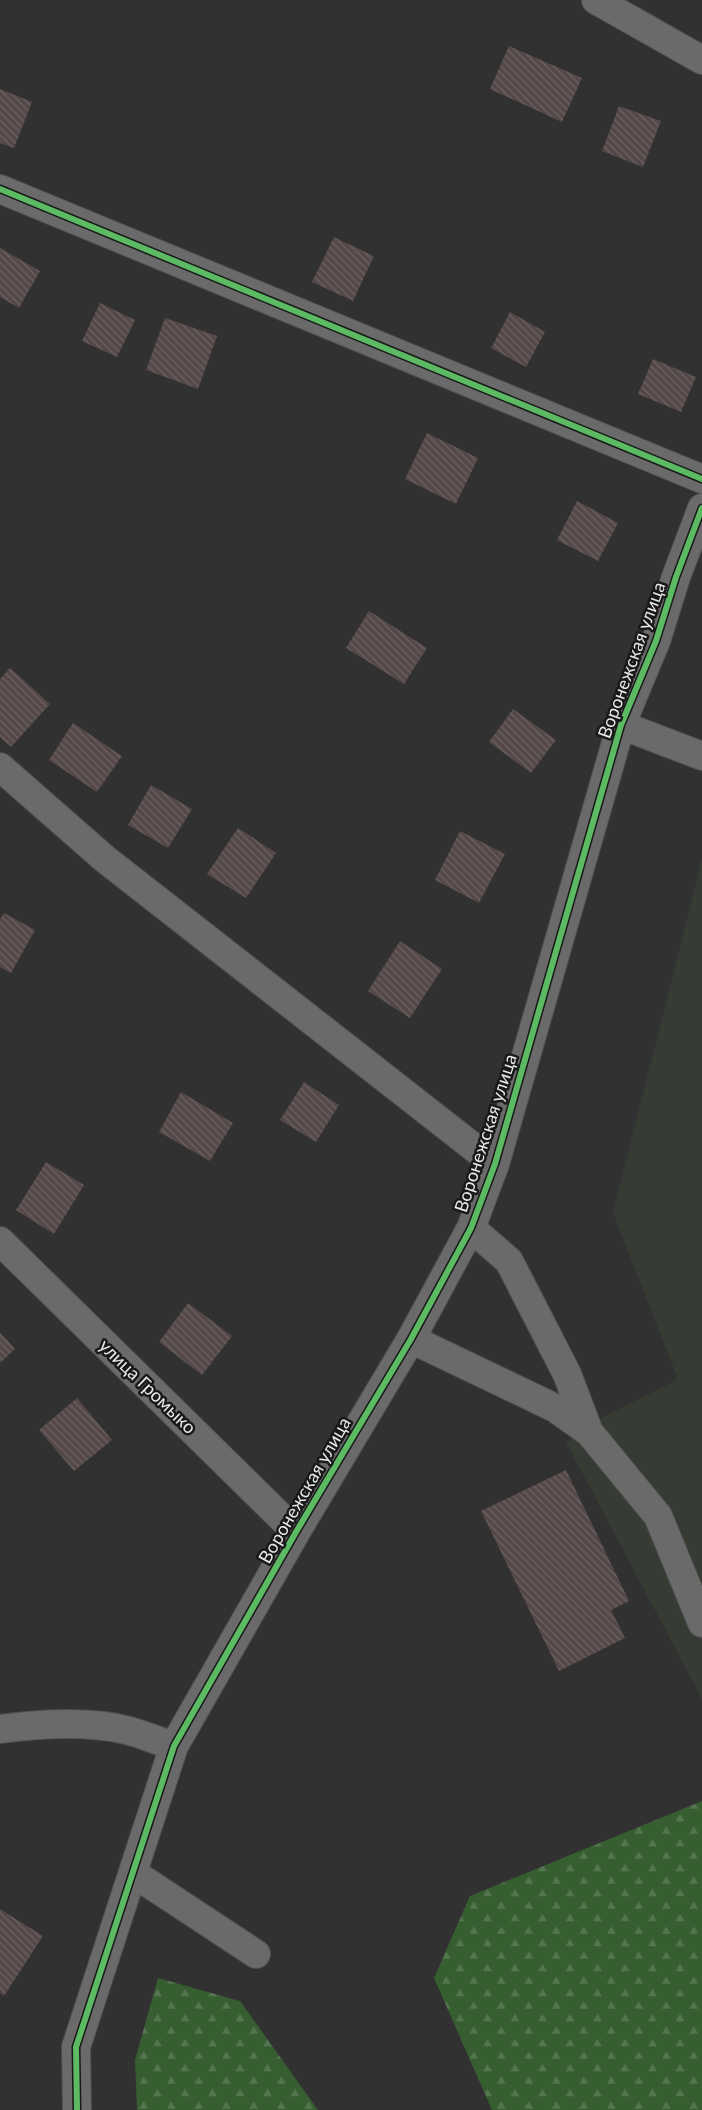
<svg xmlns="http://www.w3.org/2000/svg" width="702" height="2110" font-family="Lato,sans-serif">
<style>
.built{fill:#363b34}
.forest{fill:url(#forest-firs)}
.building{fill:url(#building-back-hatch)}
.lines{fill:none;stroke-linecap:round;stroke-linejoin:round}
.minor-casing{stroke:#4e4f4e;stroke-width:30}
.minor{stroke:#696a69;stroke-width:28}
.cycleway-casing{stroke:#181918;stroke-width:9}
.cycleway{stroke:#5cba63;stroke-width:6}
.labels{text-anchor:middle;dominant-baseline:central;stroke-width:5;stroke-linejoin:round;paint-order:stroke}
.street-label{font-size:18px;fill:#e7e9e7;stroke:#181918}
</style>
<defs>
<pattern id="forest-firs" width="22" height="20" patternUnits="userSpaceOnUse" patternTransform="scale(1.25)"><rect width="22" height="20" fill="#375e31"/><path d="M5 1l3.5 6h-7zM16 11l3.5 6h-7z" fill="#54754f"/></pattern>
<pattern id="building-back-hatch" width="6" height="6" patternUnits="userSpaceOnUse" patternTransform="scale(1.25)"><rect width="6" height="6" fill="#554849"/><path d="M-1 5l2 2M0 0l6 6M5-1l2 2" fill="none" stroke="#6d6263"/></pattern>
</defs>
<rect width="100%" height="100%" fill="#303130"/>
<path class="built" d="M702,859V1699L566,1442L605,1416L678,1379L613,1213Z"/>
<path class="forest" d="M702,1801V2110H492L434,1978L470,1896Z
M158,1978L240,2001L318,2110H137L135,2060Z"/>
<path class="building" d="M509,46L582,78L562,122L490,89Z
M0,89L32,102L14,148L0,143Z
M619,106L661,121L643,167L602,151Z
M334,237L374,256L353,301L312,282Z
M0,248L40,271L19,308L0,297Z
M100,303L135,320L117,357L82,341Z
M510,312L545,332L526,367L491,348Z
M165,318L217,336L198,389L146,370Z
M653,359L696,377L681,412L638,394Z
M427,433L478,458L456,504L405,479Z
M577,501L618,523L598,561L557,540Z
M369,611L427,648L404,684L346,648Z
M10,668L50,704L11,747L0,737V679Z
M513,709L556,740L531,773L489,742Z
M73,723L122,756L97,792L49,760Z
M151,785L192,809L168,848L128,825Z
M238,828L276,853L246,898L207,874Z
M460,831L505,854L479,903L435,880Z
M4,913L35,930L11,973L0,967V919Z
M400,941L442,969L410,1018L368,991Z
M304,1082L339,1105L316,1142L280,1120Z
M181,1092L233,1123L210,1161L159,1132Z
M46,1162L84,1185L54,1234L16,1210Z
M188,1303L232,1336L202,1375L159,1342Z
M0,1332L15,1349L0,1363Z
M77,1398L112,1440L74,1471L39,1430Z
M566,1470L629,1601L611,1610L625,1638L559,1671L481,1511Z
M0,1909L43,1936L4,1996L0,1993Z"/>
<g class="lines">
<defs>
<path id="minor" d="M596,0L702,60
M0,189L702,479
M621,725L702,756
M0,767L105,859L495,1164
M471,1228L509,1261L567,1374L589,1432
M0,1241L296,1532
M411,1339L555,1408L589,1432L658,1516L702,1623
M0,1729C38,1724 89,1721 126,1730C142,1734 158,1741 174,1746
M133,1873L256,1954
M77,2110L76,2047L174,1746L296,1532L411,1339L471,1228L495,1164L621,725L656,641L676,577L702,508"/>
</defs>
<use href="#minor" class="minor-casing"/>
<use href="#minor" class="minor"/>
<defs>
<path id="cycleway" d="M0,189L702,479
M77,2110L76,2047L174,1746L296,1532L411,1339L471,1228L495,1164L621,725L656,641L676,577L702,508"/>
</defs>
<use href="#cycleway" class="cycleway-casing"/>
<use href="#cycleway" class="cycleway"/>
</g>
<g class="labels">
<g class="street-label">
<text transform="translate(631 660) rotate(-70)">Воронежская улица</text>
<text transform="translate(485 1133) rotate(-72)">Воронежская улица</text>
<text transform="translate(148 1386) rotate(44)">улица Громыко</text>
<text transform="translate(304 1490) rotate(-60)">Воронежская улица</text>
</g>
</g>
</svg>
